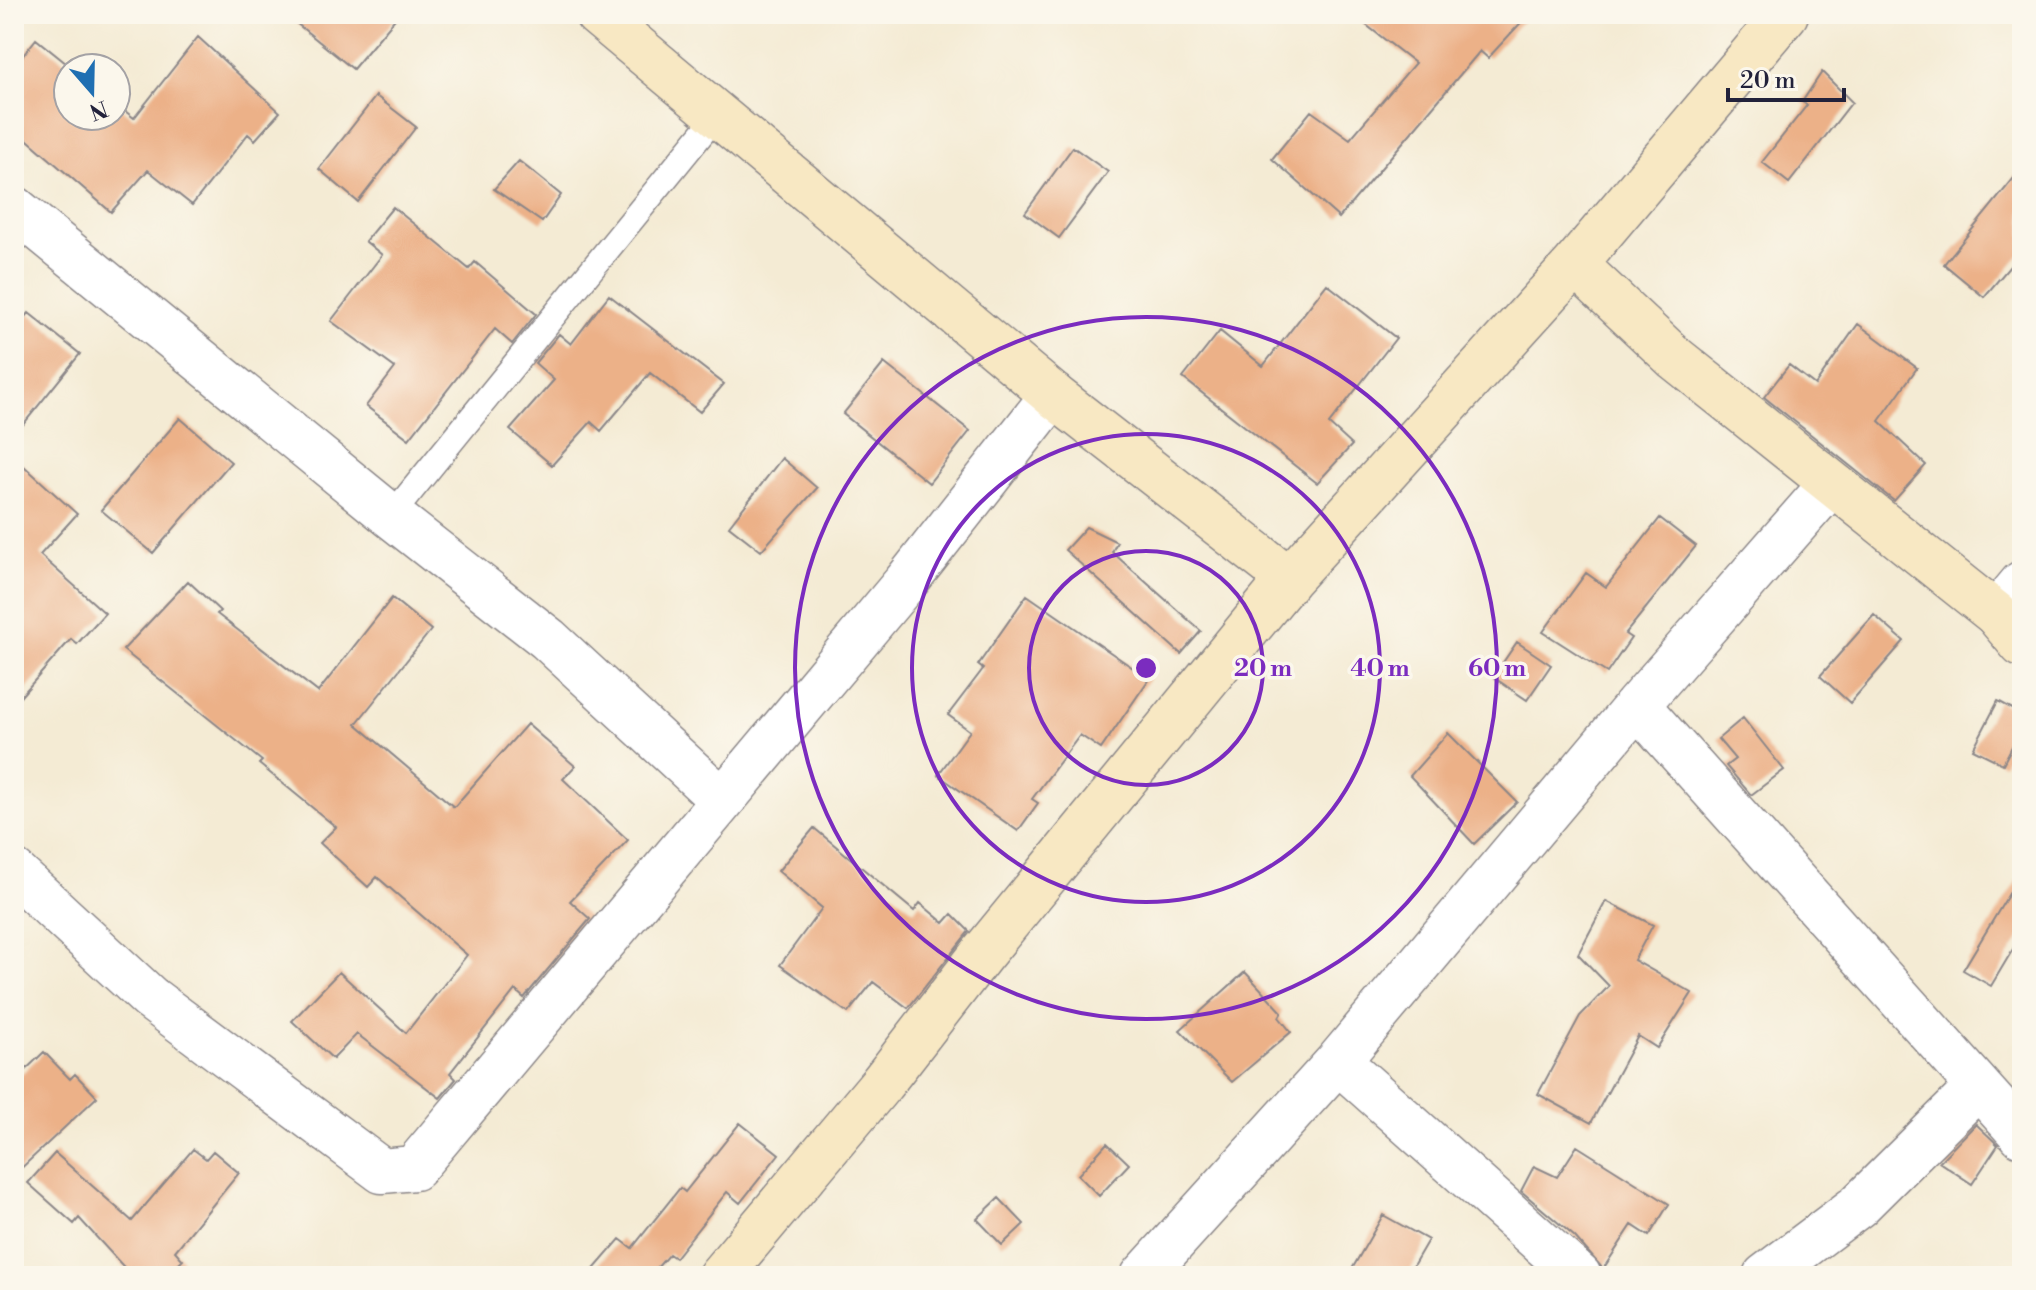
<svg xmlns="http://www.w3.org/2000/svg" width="2036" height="1290" font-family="'Libre Bodoni',serif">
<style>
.building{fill:#ecb188}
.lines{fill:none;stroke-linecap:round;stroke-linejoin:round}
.lane-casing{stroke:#8b8688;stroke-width:27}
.street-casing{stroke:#8b8688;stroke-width:47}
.secondary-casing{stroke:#8b8688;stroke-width:47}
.lane{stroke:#fff;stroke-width:24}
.street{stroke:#fff;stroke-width:44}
.secondary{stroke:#f8e8c3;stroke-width:44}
.ring{fill:none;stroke:#7b2cbf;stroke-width:4}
.centre{fill:#7b2cbf;stroke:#fbf7ec;stroke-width:4}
.ring-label{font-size:24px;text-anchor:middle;font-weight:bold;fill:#7b2cbf;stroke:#fbf7ec;stroke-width:7;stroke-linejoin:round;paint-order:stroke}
</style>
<rect width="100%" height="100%" fill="#fbf7ec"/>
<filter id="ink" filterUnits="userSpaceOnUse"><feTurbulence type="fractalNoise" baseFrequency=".0125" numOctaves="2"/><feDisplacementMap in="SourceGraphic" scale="16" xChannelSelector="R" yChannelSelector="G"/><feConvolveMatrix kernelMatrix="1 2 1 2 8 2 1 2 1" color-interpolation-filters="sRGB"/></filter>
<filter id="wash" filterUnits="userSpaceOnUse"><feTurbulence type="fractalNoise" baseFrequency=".006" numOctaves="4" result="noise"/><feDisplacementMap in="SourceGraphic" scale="32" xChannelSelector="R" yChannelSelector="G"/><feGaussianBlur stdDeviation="1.8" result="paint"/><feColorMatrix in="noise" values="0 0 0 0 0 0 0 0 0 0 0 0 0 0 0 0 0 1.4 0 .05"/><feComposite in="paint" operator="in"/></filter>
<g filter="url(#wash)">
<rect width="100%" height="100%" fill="#f4ebd4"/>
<g id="blocks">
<path class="building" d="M285,14H399L353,69Z
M1352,14H1529L1488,58L1480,51L1339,218L1272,159L1311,111L1350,139L1415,63Z
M198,37L280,112L255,140L248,134L192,205L148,170L111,212L14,128V67L36,39L72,68H68V116H116V104L134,118Z
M1822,72L1852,102L1789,183L1762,162L1807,105L1802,102Z
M376,96L416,127L358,202L319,169Z
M1073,147L1108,172L1059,238L1025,213Z
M519,161L561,195L542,222L494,189Z
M2022,168V252L1984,297L1944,264Z
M393,207L469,269L475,262L536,314L512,344L495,329L409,439L366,406L395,368L331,321L382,255L365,241Z
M1327,284L1396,338L1329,424L1352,445L1317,483L1183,378L1220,331L1263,366Z
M609,295L724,384L700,412L650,373L601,431L591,422L552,465L510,430L554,380L535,363L559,334L571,344Z
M29,313L80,354L14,436V331Z
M1858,324L1917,368L1879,421L1926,465L1894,501L1764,397L1789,365L1815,385Z
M884,363L970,431L929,483L843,414Z
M180,418L231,462L153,553L101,510Z
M14,457L77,514L40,555L105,613L77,644L71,639L14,704Z
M782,458L817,488L761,551L729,526Z
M1660,518L1696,546L1625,634L1631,638L1607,673L1543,632L1586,573L1606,587Z
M1086,527L1117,542L1112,552L1201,631L1181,654L1065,550Z
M188,581L220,611L217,614L318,692L392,598L431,630L356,724L454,807L527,724L575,766L563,779L628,840L570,901L590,919L524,998L515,990L450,1073L456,1079L440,1098L357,1034L333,1059L292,1021L339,972L406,1033L467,955L377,877L368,887L320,843L336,827L259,764L262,761L123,650Z
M1027,595L1149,679L1101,749L1080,735L1032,799L1038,803L1018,831L938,775L970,731L948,715L983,669L978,665Z
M1874,615L1904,641L1850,703L1820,676Z
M1517,642L1551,665L1527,700L1493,677Z
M1998,701L2022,714V727L2003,764L1973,749Z
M1743,718L1784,770L1751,795L1726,766L1735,759L1718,739Z
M1448,733L1517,802L1474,844L1410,776Z
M814,828L914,911L920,903L944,923L952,914L969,931L908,1008L873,982L848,1013L780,965L822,908L778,871Z
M2022,872V934L1991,986L1963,970Z
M1606,901L1653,925L1634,960L1692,993L1657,1048L1638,1036L1591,1123L1538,1094L1580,1016L1609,986L1578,954Z
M1245,972L1282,1012L1279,1017L1291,1032L1232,1082L1180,1030Z
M44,1052L70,1079L75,1074L97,1097L14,1175V1081Z
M740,1123L779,1154L740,1203L727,1192L675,1258L669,1254L656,1269L664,1276H588L620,1239L632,1248L680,1188L685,1192Z
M1976,1124L1998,1145L1972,1184L1939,1162Z
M1107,1143L1129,1164L1099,1196L1078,1175Z
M1577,1146L1669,1204L1649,1236L1632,1225L1603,1269L1575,1237L1521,1191L1534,1166L1557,1177Z
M193,1149L206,1159L213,1151L239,1173L175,1251L183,1260L167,1276H132L79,1218L74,1224L28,1183L55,1153L132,1221Z
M999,1198L1024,1224L1002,1245L977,1219Z
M1383,1215L1428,1240L1407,1276H1348Z"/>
</g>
</g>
<g filter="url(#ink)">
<use href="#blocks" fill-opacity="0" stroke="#8b8688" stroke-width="2"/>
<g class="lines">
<defs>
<path id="lane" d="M391,516L718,114"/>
<path id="street" d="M14,208L391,516L548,639L720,798
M1996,614L2022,583
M1637,705L2022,1135
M14,872L150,998L382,1171L414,1168L905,583L1053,395
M1338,1061L1579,1276
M1143,1276L1338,1061L1637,705L1831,484
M1765,1276L1858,1206L1978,1087"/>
<path id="secondary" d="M597,14L1053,395L1289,579
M1575,264L1675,358L1996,614L2022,645
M720,1276L882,1083L982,954L1289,579L1575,264L1786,14"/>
</defs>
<use href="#lane" class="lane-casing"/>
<use href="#street" class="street-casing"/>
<use href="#secondary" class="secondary-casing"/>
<use href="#lane" class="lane"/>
<use href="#street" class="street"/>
<use href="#secondary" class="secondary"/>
</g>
</g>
<g class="ring">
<circle cx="1146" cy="668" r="117"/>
<circle cx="1146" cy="668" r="234"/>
<circle cx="1146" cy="668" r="351"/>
</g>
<circle cx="1146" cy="668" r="12" class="centre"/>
<g class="ring-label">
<text x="1263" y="676">20 m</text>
<text x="1380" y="676">40 m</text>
<text x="1497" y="676">60 m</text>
</g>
<rect width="2036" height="1290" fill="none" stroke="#fbf7ec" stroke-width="48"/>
<g transform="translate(92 92) rotate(160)"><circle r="38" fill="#fbf7ec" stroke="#a4a2a5" stroke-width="2"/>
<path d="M0-6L14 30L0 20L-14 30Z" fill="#1f6fb2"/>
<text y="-12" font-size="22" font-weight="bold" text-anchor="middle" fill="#22223b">N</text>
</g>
<path d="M1728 88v12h116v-12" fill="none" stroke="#22223b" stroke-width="4"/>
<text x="1740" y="88" font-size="24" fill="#22223b" stroke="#fbf7ec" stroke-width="6" paint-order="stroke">20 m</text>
</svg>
